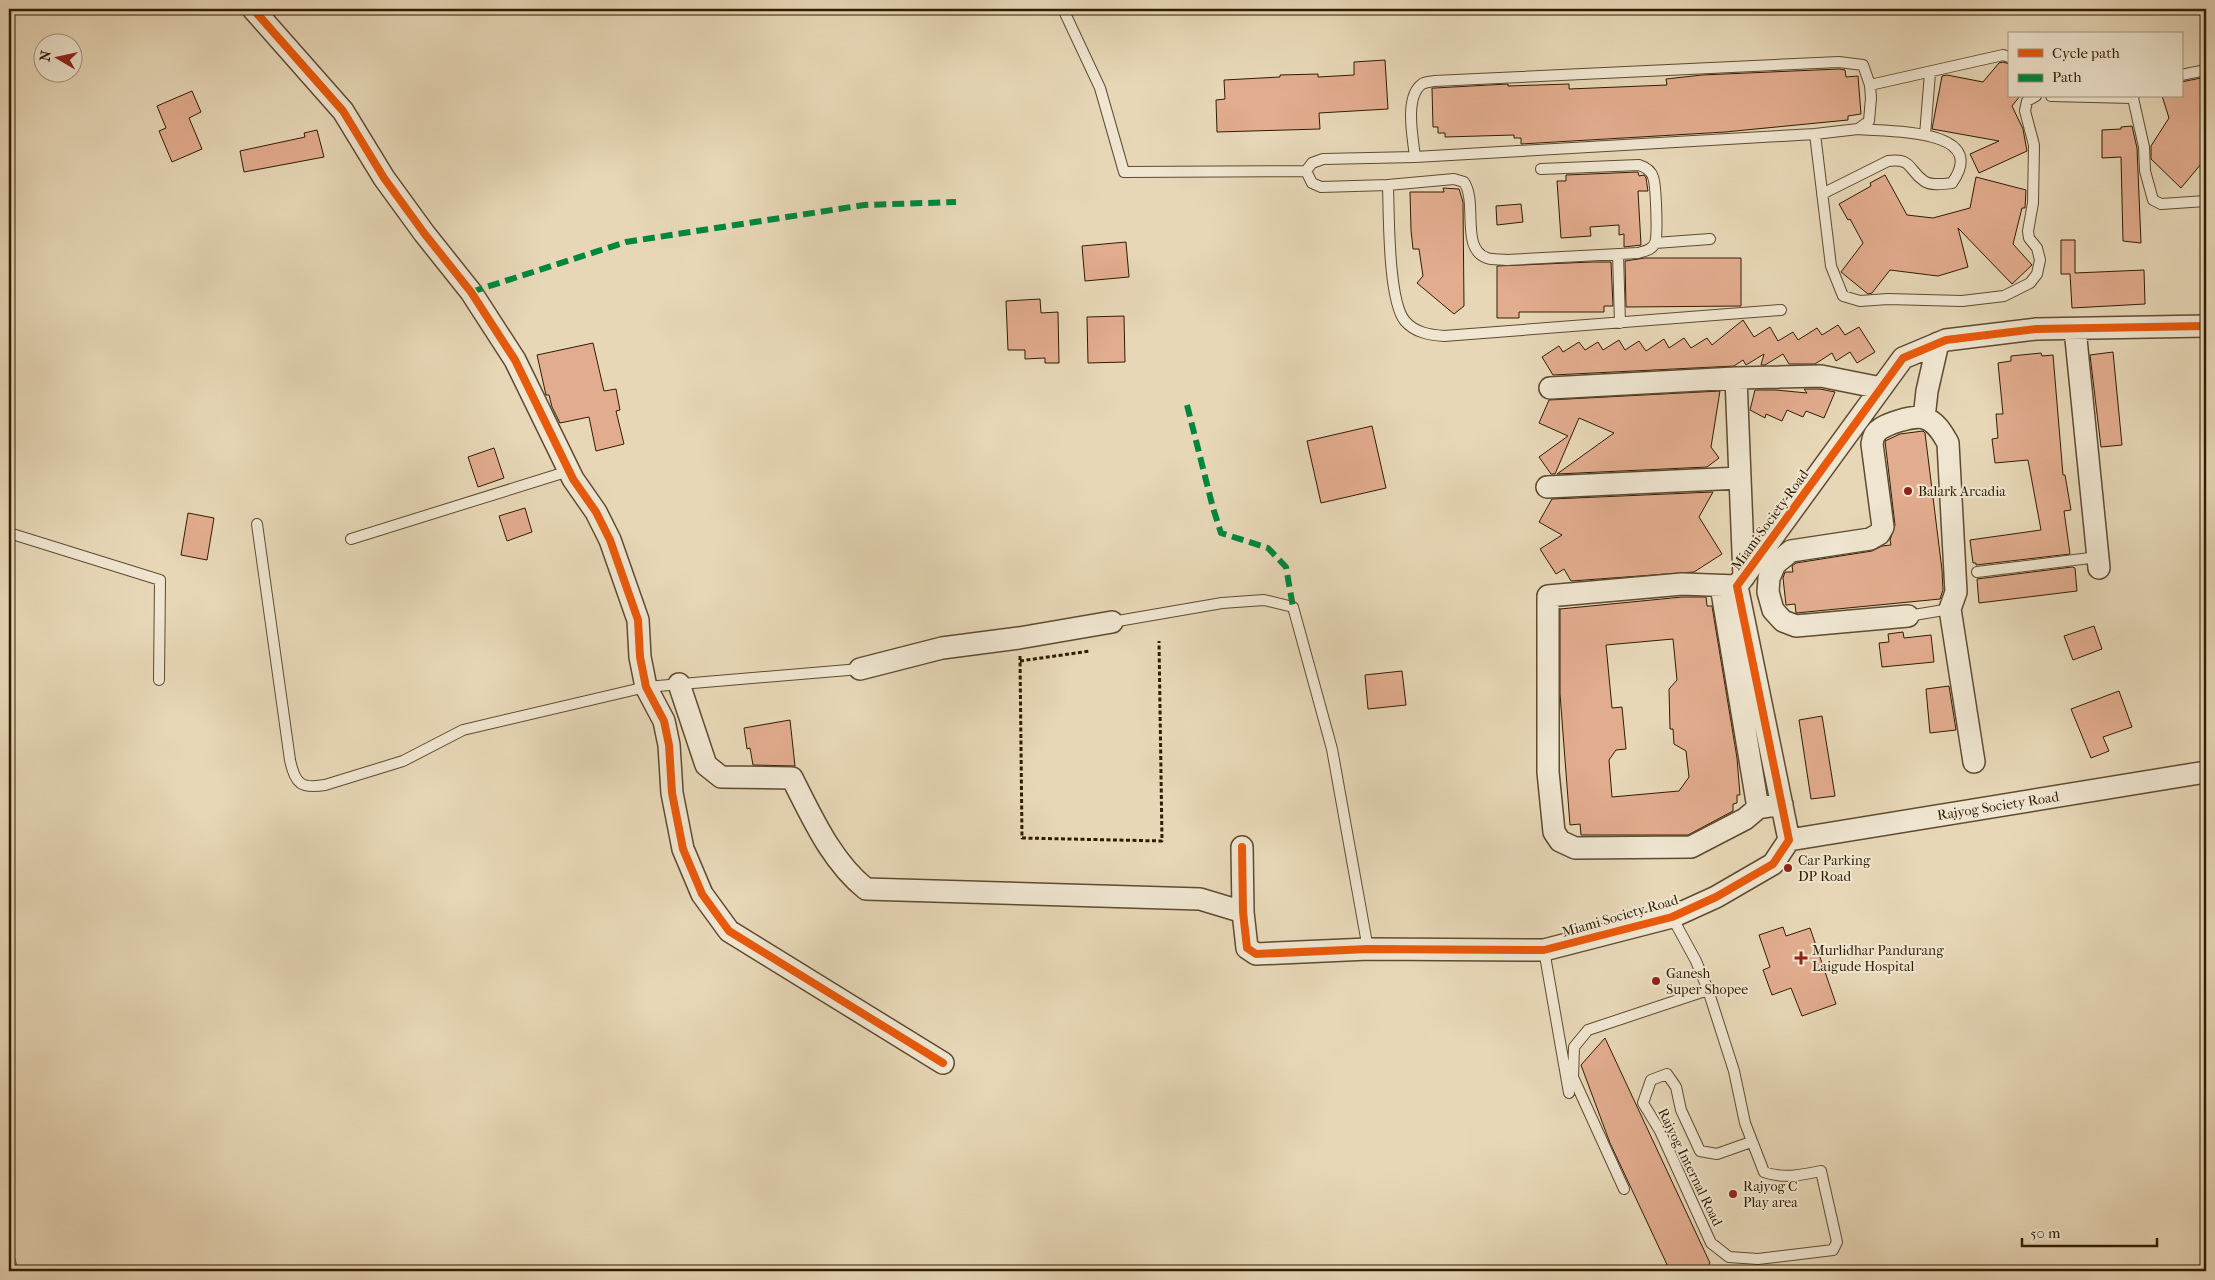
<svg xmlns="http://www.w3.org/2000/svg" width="2215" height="1280" font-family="'IM FELL French Canon',serif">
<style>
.water{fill:#9cb7ba;stroke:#717970}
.building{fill:#e2ac8e;stroke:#311c02;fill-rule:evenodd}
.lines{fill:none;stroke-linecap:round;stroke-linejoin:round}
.service-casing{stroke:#5e4b2f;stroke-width:12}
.minor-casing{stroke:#5e4b2f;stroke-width:24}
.path{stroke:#311c02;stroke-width:3;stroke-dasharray:4 2.5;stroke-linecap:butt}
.service{stroke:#efe5d0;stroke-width:10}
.minor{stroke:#efe5d0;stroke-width:21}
.quiet{stroke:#00873e;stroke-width:6;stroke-dasharray:12 6;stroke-linecap:butt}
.cycleway-casing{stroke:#efe5d0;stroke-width:11}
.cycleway{stroke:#e8590c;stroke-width:8}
.poi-dot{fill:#8f2418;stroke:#efe5d0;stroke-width:2}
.labels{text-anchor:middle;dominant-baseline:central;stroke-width:4;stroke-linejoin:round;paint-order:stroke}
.poi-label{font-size:14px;fill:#311c02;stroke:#efe5d0;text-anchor:start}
.street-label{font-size:14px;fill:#311c02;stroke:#efe5d0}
</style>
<rect width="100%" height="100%" fill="#e7d7b7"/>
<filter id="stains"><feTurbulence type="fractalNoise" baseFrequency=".004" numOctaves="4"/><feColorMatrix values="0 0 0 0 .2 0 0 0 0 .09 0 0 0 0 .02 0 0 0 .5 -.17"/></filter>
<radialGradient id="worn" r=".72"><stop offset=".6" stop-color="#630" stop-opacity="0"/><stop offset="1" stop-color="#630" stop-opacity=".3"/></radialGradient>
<path class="water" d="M9,1241L19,1271H9Z"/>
<path class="building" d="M1385,60L1388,109L1319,113L1320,129L1217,132L1216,100L1225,99L1224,80L1280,77V75L1318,74V77L1354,75V62Z
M2003,62L2009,64V96H2020L2012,106L2023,129L2027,151L1979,173L1970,154L1999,141L1932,129L1942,76L1947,75L1983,82L1999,63Z
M1839,69L1845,70L1846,77L1858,76L1861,114L1848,116V120L1725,132L1521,144V138H1514V135L1445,137V133H1438V127H1433L1432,88H1435L1508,84V86L1569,84V89L1667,85L1666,79L1702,75Z
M2206,77V158L2181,188L2151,159V146L2169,118L2162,96H2181V82Z
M192,91L201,112L189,118L202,149L172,162L159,131L166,128L157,106Z
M2132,126L2137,148L2141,243L2123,241L2121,157L2102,158V130L2121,129V127Z
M317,130L324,157L244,172L240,151L305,137L304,133Z
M1638,172L1639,176L1644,175L1646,178L1648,191H1638L1641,245L1624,247V234L1619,235V225L1590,227L1591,236L1561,238L1557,181H1566V175Z
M1885,175L1907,215L1933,218L1970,208L1976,177L2026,190L2025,208H2022L2013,244L2032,265L2012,284L1958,228L1968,267L1938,276L1890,270L1872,293L1868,294L1841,272L1863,243L1850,219L1848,220L1839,204L1871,186L1870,183Z
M1443,188L1459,189L1463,202L1464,306L1454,314L1417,283L1423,276L1419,249H1413L1411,230L1410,192H1444Z
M1521,204L1523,222L1497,225L1496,206Z
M2061,240H2075V273L2144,270L2145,304L2072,308L2070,274H2061Z
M1126,242L1129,277L1085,281L1082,246Z
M1645,258H1741V306L1626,307L1625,261Z
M1592,262H1611L1613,306H1604V312H1519V318H1497V266Z
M1040,299L1041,313L1058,312L1059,363H1045V358L1025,359V350H1008L1006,301Z
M1124,316L1125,362L1088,363L1087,317Z
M1743,320L1754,337L1770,327L1778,341L1793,332L1798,340L1817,328L1822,335L1838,325L1845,335L1859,327L1875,352L1857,363L1850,352L1836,361L1832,353L1815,364H1789L1783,354L1765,365H1761L1764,354L1746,365L1743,360L1734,366L1553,375L1542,357L1559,346L1563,352L1579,342L1585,350L1598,342L1603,350L1619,340L1625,350L1639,341L1646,351L1664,339L1669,348L1684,338L1691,348L1707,338L1712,345Z
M593,343L604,391L616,389L620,410L616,411L624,444L596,451L589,417L560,423L552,407L549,395H546L537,355Z
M2113,352L2122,445L2101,447L2090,355Z
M2041,353L2042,356L2053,355L2063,475H2065L2071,510L2064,511L2070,554L1976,565V563H1973L1970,540L2041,530L2028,460L1995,463L1992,439L1998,438L1996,414H2003L1998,363L2011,361V356Z
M1804,389H1820L1835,392L1824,418L1806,411L1803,417L1787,410L1782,421L1766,414L1765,418L1750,410L1755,390H1776L1807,393Z
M1720,391L1711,447L1719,458L1707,467L1557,474L1614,433L1579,418L1555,474H1551L1539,457L1568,436L1539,423L1549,400Z
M1372,426L1386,488L1321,503L1307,441Z
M1923,431L1925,433L1942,570L1943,590L1940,599L1796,613L1795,604L1786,605L1783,578L1785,572H1793L1792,566L1796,563L1872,551L1882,546L1891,545L1890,540L1895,525L1885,441L1900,434Z
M494,448L504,478L478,487L468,457Z
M1713,492L1699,517L1722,554L1694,572L1571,581L1564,569L1556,574L1540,549L1562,535L1539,522L1552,499Z
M525,508L532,532L507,541L499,516Z
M188,513L214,518L207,560L181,555Z
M2072,567L2075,568L2077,591L1979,603L1977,579Z
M1682,597H1706L1707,606H1712L1737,758L1740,795H1737V803L1733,804V811L1688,835H1581L1580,824L1570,825L1560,694V609ZM1673,639L1677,680L1669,689L1670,729H1673L1674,744L1686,751L1689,777L1679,791L1612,797L1609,760L1616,750L1626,749L1622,707L1612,708L1606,645Z
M2094,626L2102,649L2073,660L2064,636Z
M1903,632L1904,638L1931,635L1934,662L1882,667L1879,643L1889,642L1888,634Z
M1402,671L1406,705L1368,709L1365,675Z
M1949,686L1956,730L1930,733L1926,689Z
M2119,691L2132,727L2103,737L2109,751L2091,758L2071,709Z
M1822,716L1835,796L1811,799L1799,720Z
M790,720L795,766L753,765L750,748L747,749L744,728Z
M1783,927L1786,936L1810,928L1836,1004L1802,1016L1791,988L1772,995L1763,970L1770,967L1759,935Z
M1605,1038L1710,1263L1704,1271H1670L1610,1143L1581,1065Z"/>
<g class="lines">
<defs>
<path id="service" d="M1063,9L1100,88L1124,172L1306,171
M2181,75L2206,70
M2051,96L2133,98
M2134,96L2133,98L2144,147L2145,171L2153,200L2161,204L2206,201
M1815,134L1831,266L1843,296L1860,301L1888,299L1962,301L2004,296L2030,283L2037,274L2040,260L2037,248L2029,238L2028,231L2033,203L2034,145L2025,111L2027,101L2036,96
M1925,135L1930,73
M1415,157L1815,134L1858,129L1869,121L1871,98L1870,85L2003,55L2009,57
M1541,169L1639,165C1645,167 1651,170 1653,177C1656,184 1658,236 1655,243C1652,250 1645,251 1638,253L1507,260C1500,259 1493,260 1487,258C1460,249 1478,203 1464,182L1454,179L1388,185C1389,214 1388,301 1405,321C1415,333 1431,335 1444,336L1781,310
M1388,185L1321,187L1312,183L1306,171L1312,163L1323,159L1415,157C1413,138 1404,97 1422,84C1425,82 1430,82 1434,81L1839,62L1863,65L1870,85
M1822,194L1888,161C1913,158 1908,170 1924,181C1931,186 1944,184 1952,183C1991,128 1888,132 1858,129
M1655,243L1710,239
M1618,254L1620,323
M257,524L290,760C295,784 301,789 325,785L403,761L463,730L646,687L860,669
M9,533L160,580L159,680
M351,539L569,471
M1977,572L2098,557
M1908,616L1950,609
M1112,622L1222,603L1264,600L1293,607L1332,749L1368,949
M1672,917L1696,961L1708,990L1734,1071L1745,1123L1764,1172C1782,1179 1802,1175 1821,1171L1837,1242L1833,1250L1758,1259L1729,1257L1711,1243L1660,1131L1643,1103L1651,1080L1667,1074L1676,1087L1681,1110L1700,1151L1717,1154L1751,1142
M1544,950L1569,1093
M1624,1189L1573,1077L1574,1047L1588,1030L1708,990"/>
<path id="minor" d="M253,9L343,111L384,178L424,233L471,292L515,360L573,479L596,512L610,540L638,620L640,657L646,687L664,721L669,745L672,793L683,849L702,894L729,931L943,1063
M2075,329L2099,568
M1736,378L1744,577
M1550,388L1736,378L1821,376L1881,388
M1924,418L1927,391L1938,343
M1547,487L1740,478
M1721,586L1758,808
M1737,586L1682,584L1548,596V772L1554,832L1560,841L1575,848L1691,847L1745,819L1758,808L1782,804
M1908,616L1796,626L1783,621L1773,610L1768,592L1769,578L1775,564L1791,551L1870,539L1879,534L1883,527L1872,444C1873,440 1873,436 1876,433C1882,424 1914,415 1924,418C1936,421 1943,434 1948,443L1956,592L1950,609L1974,762
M860,669L942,648L1019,638L1112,622
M679,684L706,765L721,777L792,778C812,817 831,861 866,889L1200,899L1243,912
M1789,840L2206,772
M1242,847L1243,912L1247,948L1256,954L1368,949L1544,950L1672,917L1716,897L1773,864L1789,840L1737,586L1903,358L1946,340L2036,329L2206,326"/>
</defs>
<use href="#service" class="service-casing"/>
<use href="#minor" class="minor-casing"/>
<path class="path" d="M1020,656L1022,838L1162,841L1159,641
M1020,661L1090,651"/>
<use href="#service" class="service"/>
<use href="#minor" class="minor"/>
<path class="quiet" d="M471,292L626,242L864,205L956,202
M1187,405L1213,508L1221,533L1268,548L1286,567L1293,607"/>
<defs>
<path id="cycleway" d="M253,9L343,111L384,178L424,233L471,292L515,360L573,479L596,512L610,540L638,620L640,657L646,687L664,721L669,745L672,793L683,849L702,894L729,931L943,1063
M1242,847L1243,912L1247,948L1256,954L1368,949L1544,950L1672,917L1716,897L1773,864L1789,840L1737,586L1903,358L1946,340L2036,329L2206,326"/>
</defs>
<use href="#cycleway" class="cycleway-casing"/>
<use href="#cycleway" class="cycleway"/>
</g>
<g class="poi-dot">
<circle cx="1908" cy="491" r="5"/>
<circle cx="1788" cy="868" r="5"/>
<path d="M1798.5 950.5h5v5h5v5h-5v5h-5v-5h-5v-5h5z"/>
<circle cx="1656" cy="981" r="5"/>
<circle cx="1733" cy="1194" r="5"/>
</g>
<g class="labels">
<g class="poi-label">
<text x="1918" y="491">Balark Arcadia</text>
<text x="1798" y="860">Car Parking<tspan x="1798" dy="16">DP Road</tspan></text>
<text x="1812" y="950">Murlidhar Pandurang<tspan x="1812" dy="16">Laigude Hospital</tspan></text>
<text x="1666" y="973">Ganesh<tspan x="1666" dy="16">Super Shopee</tspan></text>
<text x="1743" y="1186">Rajyog C<tspan x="1743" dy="16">Play area</tspan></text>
</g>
<g class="street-label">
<text transform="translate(1770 520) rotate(-54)">Miami Society Road</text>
<text transform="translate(1998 806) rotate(-9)">Rajyog Society Road</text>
<text transform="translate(1620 916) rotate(-16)">Miami Society Road</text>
<text transform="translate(1690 1167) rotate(64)">Rajyog Internal Road</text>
</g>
</g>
<rect width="2215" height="1280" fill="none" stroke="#e7d7b7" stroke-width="30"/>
<rect x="10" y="10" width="2195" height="1260" fill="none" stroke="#311c02" stroke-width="2.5"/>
<rect x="15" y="15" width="2185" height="1250" fill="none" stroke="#311c02"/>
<rect x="2008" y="32" width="175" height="65" fill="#efe5d0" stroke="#a3957e"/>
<rect x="2018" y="49" width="25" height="8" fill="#e8590c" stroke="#a3957e"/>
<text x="2052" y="58" font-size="15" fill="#311c02">Cycle path</text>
<rect x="2018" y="74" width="25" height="8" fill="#00873e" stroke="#a3957e"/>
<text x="2052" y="82" font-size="15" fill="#311c02">Path</text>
<g transform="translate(58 58) rotate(279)"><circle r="24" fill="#efe5d0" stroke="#a3957e"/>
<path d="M0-4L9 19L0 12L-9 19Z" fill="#8f2418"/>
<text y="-8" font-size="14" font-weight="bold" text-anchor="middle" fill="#311c02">N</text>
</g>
<path d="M2022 1238v8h135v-8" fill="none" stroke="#311c02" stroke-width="2.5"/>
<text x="2030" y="1238" font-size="15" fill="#311c02" stroke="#efe5d0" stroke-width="4" paint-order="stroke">50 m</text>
<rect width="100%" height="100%" filter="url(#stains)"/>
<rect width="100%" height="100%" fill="url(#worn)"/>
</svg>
